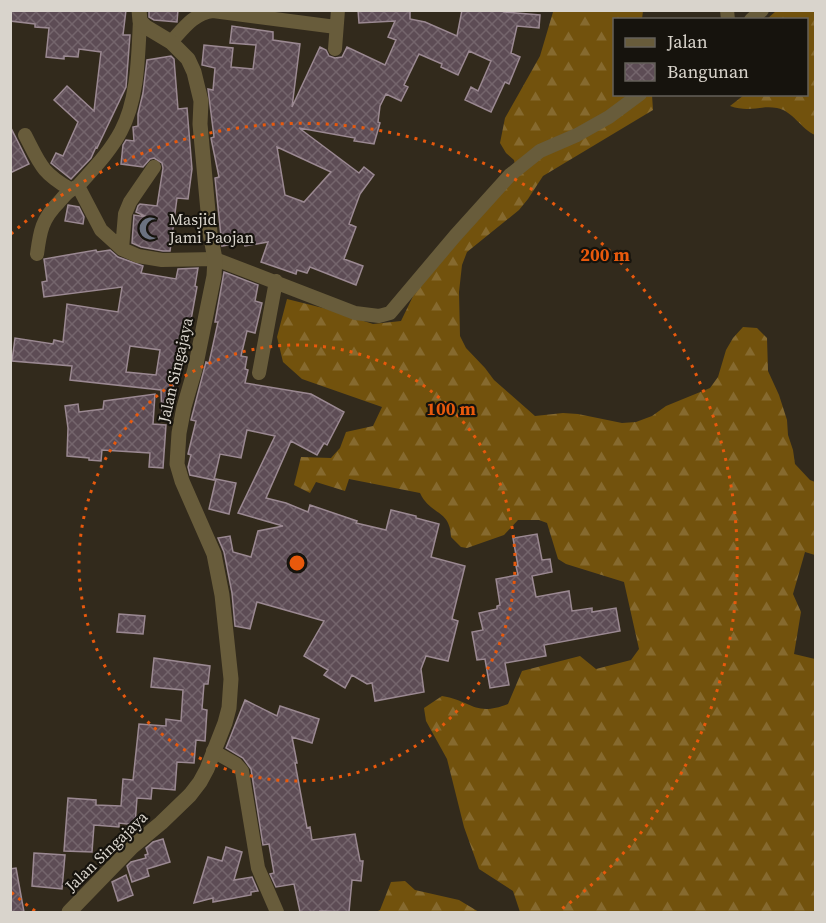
<svg xmlns="http://www.w3.org/2000/svg" width="826" height="923" font-family="'Source Serif 4',serif">
<style>
.forest{fill:url(#forest-firs)}
.building{fill:url(#building-cross-hatch);stroke:#9b8992;stroke-width:1.5;fill-rule:evenodd}
.lines{fill:none;stroke-linecap:round;stroke-linejoin:round}
.minor{stroke:#685c3b;stroke-width:14}
.tertiary{stroke:#685c3b;stroke-width:15}
.ring{fill:none;stroke:#e8590c;stroke-width:3;stroke-dasharray:3 6}
.labels{text-anchor:middle;dominant-baseline:central;stroke-width:4.5;stroke-linejoin:round;paint-order:stroke}
.poi-label{font-size:16px;fill:#d9d4cc;stroke:#16130d;text-anchor:start}
.street-label{font-size:16px;fill:#d9d4cc;stroke:#16130d}
.centre{fill:#e8590c;stroke:#16130d;stroke-width:3}
.ring-label{font-size:18px;text-anchor:middle;font-weight:bold;fill:#e8590c;stroke:#16130d;stroke-width:4.5;stroke-linejoin:round;paint-order:stroke}
</style>
<defs>
<pattern id="forest-firs" width="22" height="20" patternUnits="userSpaceOnUse" patternTransform="scale(1.5)"><rect width="22" height="20" fill="#72520d"/><path d="M5 1l3.5 6h-7zM16 11l3.5 6h-7z" fill="#866a2f"/></pattern>
<pattern id="building-cross-hatch" width="8" height="8" patternUnits="userSpaceOnUse" patternTransform="scale(1.5)"><rect width="8" height="8" fill="#5d4c55"/><path d="M0 0l8 8M0 8l8-8" fill="none" stroke="#74656c"/></pattern>
</defs>
<rect width="100%" height="100%" fill="#322a1c"/>
<path class="forest" d="M559,10L643,11L642,19L614,20V94L652,95L653,110L543,176L528,199L519,210L467,252L462,265L459,292L460,336L466,348L485,368L494,380L535,416L563,413L578,414L622,423L636,422L652,416L666,406L710,388L718,377L726,350L733,338L743,327L757,328L767,338L768,371L779,395L787,420L788,435L793,450L795,464L810,480L815,482V555L805,552L793,594L801,612L794,654L815,659V912H520L513,891L479,869L464,827L447,759L426,721L424,708L442,696C472,701 475,717 508,704L522,671L580,656L596,669L631,660L639,649L624,582L566,564L558,559L547,523L539,520H518L504,535L467,548L461,547L451,537C450,509 431,516 420,493L349,479L345,491L316,482L310,493L294,485L301,457L331,458L340,448L346,432L373,426L382,407L302,379L283,362L277,337L287,299L327,309L373,324L401,321L417,288L517,175L514,160L506,153L500,143L505,118L540,56L553,12Z
M776,11H815V135C801,129 793,111 777,108C760,105 750,113 730,106L744,95L806,94V20L767,19Z
M405,881L415,890L459,900L479,912H376L380,910L391,882Z"/>
<path class="building" d="M10,10H126L123,35H130L126,87L97,148L96,147L91,158L71,179L51,163L56,153L63,156L78,122L54,100L67,86L94,111L101,52L79,49L78,57L64,56V59L46,57L49,28L35,27V24L10,21Z
M149,10H178L177,22L154,20L149,17Z
M358,10H410V19L425,22L457,36L462,10H504V12L540,15L539,28L517,26L511,53L520,57L509,84L505,82L491,112L465,100L471,87L478,91L491,61L469,51L458,75L441,67L442,64L419,54L404,85L408,87L401,101L386,94L380,106L378,122L380,123L374,144L354,141L355,138L299,128L359,173L364,167L374,175L360,194L349,224L356,227L344,259L363,266L356,285L310,267L307,273L297,270L296,274L261,262L268,242L245,246L244,242L222,246L215,178L219,177L212,143L211,138L214,137L208,89L213,90L215,68L202,65L204,45L233,48L231,67L253,69L256,45L230,43L232,26L273,32V40L300,44L292,107L320,47L326,50L329,56L335,58L342,57L347,47L385,65L396,40L388,37L395,21L359,23ZM277,147L331,172L304,202L285,195Z
M171,56L174,59L178,109L187,108L192,169L188,199L177,198L170,251H163L141,247L132,243L134,215L147,217L136,212L138,206L140,204L157,206L163,168L162,163L154,158L150,159L143,167L121,164L123,145L126,140L134,141L133,127L138,126V114L143,93L147,60Z
M10,126L29,164L10,173Z
M68,205L79,207L84,217L83,224L65,221Z
M96,250L97,252L110,250L118,257L143,266L141,273L176,279L178,269L198,268L195,286L197,287L188,336L184,335L180,362H176L169,420H162L161,390L70,380L72,366L12,361L15,338L53,344L54,340L63,342L67,304L118,312L122,287L44,297L42,282L47,281L44,259ZM130,346L160,350L156,375L126,372Z
M224,272L258,285L255,301L262,303L255,333L247,331L241,356L247,357L245,369L248,370L245,383L311,394L344,412L327,445L324,443L317,455L291,441L266,498L286,503L308,512L310,505L357,521L356,523L386,530L391,510L416,516V518L439,524L431,557L465,566L452,619L458,621L448,661L426,656L421,669L424,692L375,701L372,683L367,684L352,675L345,688L324,675L328,670L304,656L324,621L257,602L250,629L235,626L232,593L224,552L218,538L230,536L233,552L251,557L258,531L283,526L238,513L275,436L247,430L241,458L220,454L214,480L190,475L188,467L191,455L188,454L196,421L191,420L206,362L209,363L218,322H215Z
M155,394L153,424L166,425L163,468L149,467L150,453L102,450L101,461L89,460V458L67,456L68,428L65,406L78,404L79,412L103,409L104,401Z
M216,479L236,483L229,514L209,509Z
M537,534L542,560L550,559L552,572L532,576L536,597L569,591L572,611L592,608V612L616,608L620,631L544,645L546,656L505,663L509,685L490,688L485,659L477,660L472,632L483,630L479,613L497,609V606L500,605L496,579L518,575L516,566H518L513,538Z
M119,614L145,616L143,634L117,632Z
M154,658L210,666L208,684H204L202,709L207,710L205,741L196,740L194,763L177,762L175,790L152,788L151,799L137,798L135,825L119,823V827L94,825L92,852L64,851L68,798L96,800V805L121,806L123,779L133,780L139,724L166,726V719L181,721L183,690L151,687Z
M245,700L277,716L280,706L319,719L312,743L292,737L297,763H295L307,828L310,827L312,840L355,834L360,861H363L361,881L352,880L349,912L320,911V912H300L294,884L276,887L270,874L274,873L269,844L263,845L251,769L243,758L226,748Z
M163,839L170,862L147,869L149,876L132,882L127,866L131,862L146,858L145,855L148,854L146,848L153,842Z
M226,847L242,852L234,880L252,877L258,891L251,892V895L213,902V898L194,903L208,857L222,861Z
M34,853L65,855L62,889L32,886Z
M16,868L24,912H10V869Z
M126,875L133,895L118,901L112,882Z"/>
<g class="lines">
<path class="minor" d="M727,10L728,20
M751,20L762,10
M140,21C138,57 138,99 121,131C110,152 93,169 78,186L101,230L122,249L138,256L162,260L215,259L355,313L379,316L390,313L455,236L510,175L540,151L577,135L609,117L640,94
M171,42C183,29 194,13 213,11L336,27
M335,49L338,10
M25,135C40,164 41,172 70,189
M122,249L125,214L130,202L154,167
M37,254C40,231 42,219 59,202C65,195 69,190 78,186
M259,373L276,281
M213,751L236,764L242,771L258,868L277,912"/>
<path class="tertiary" d="M69,912L132,847L161,823L190,795L200,782L207,769L225,723L229,708L231,679L222,595L214,554L182,481L177,464L179,433L184,407L195,369L214,276L215,259L210,233L200,124L201,101L194,72L188,59L171,42L146,27L140,21L139,10"/>
</g>
<g class="ring">
<circle cx="297" cy="563" r="218"/>
<path d="M35 911A436 436 0 0 1 11 892M11 234A436 436 0 1 1 559 911"/>
</g>
<defs>
<symbol id="mosque-bare" viewBox="-9 -9 18 18"><path d="M3.5-4.9A6 6 0 1 0 3.5 4.9A5 5 0 1 1 3.5-4.9Z" fill="#6b7280" stroke="#16130d" stroke-width="2.5" paint-order="stroke"/></symbol>
</defs>
<g fill-rule="evenodd">
<use href="#mosque-bare" x="134" y="212" width="33" height="33"/>
</g>
<g class="labels">
<g class="poi-label">
<text x="169" y="219">Masjid<tspan x="169" dy="18">Jami Paojan</tspan></text>
</g>
<g class="street-label">
<text transform="translate(175 370) rotate(-77)">Jalan Singajaya</text>
<text transform="translate(106 851) rotate(-44)">Jalan Singajaya</text>
</g>
</g>
<circle cx="297" cy="563" r="9" class="centre"/>
<g class="ring-label">
<text x="605" y="261">200 m</text>
<text x="451" y="415">100 m</text>
</g>
<rect width="826" height="923" fill="none" stroke="#d9d4cc" stroke-width="24"/>
<rect x="613" y="18" width="195" height="78" fill="#16130d" stroke="#646059" stroke-width="1.5"/>
<rect x="625" y="38" width="30" height="9" fill="#685c3b" stroke="#646059" stroke-width="1.5"/>
<text x="667" y="48" font-size="18" fill="#d9d4cc">Jalan</text>
<rect x="625" y="63" width="30" height="18" fill="url(#building-cross-hatch)" stroke="#646059" stroke-width="1.5"/>
<text x="667" y="78" font-size="18" fill="#d9d4cc">Bangunan</text>
</svg>
